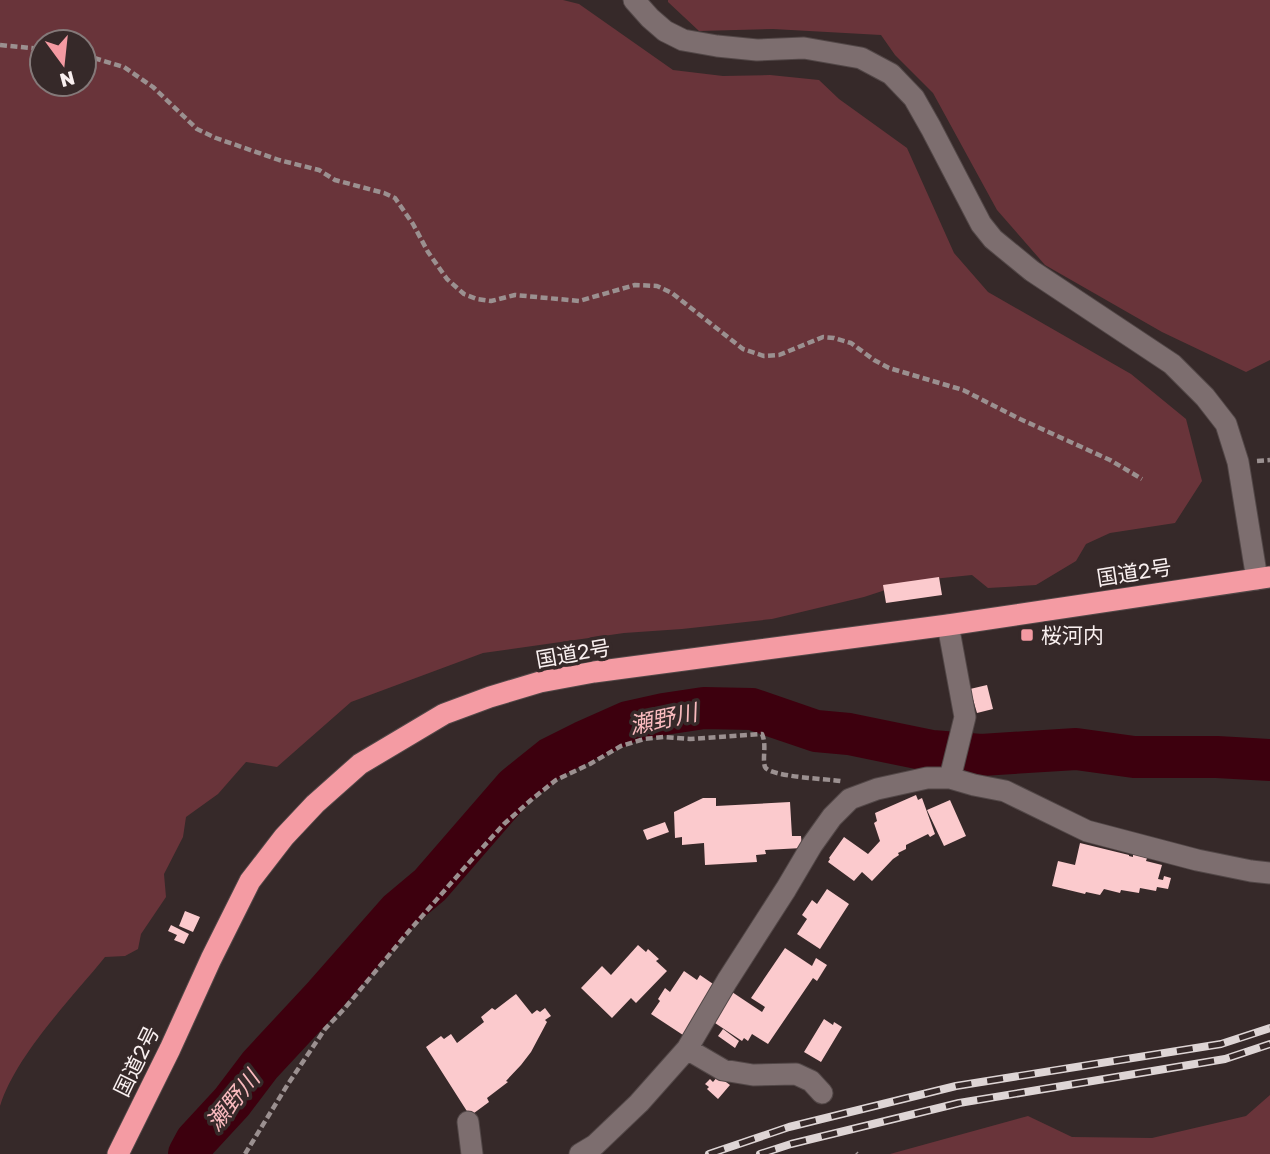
<svg xmlns="http://www.w3.org/2000/svg" width="1270" height="1154" font-family="'Golos Text','Noto Sans JP',sans-serif">
<style>
.green{fill:#69343a;fill-rule:evenodd}
.lines{fill:none;stroke-linecap:round;stroke-linejoin:round}
.river{stroke:#3d000e;stroke-width:42}
.building{fill:#fbcacd}
.minor-casing{stroke:#524747;stroke-width:23}
.highway-casing{stroke:#524747;stroke-width:23}
.path{stroke:#9b9090;stroke-width:4.5;stroke-dasharray:7 3.5;stroke-linecap:butt}
.minor{stroke:#7d6e6f;stroke-width:21}
.highway{stroke:#f49ba3;stroke-width:21}
.rail-casing{stroke:#ded5d5;stroke-width:8}
.rail{stroke:#362929;stroke-width:5;stroke-dasharray:16;stroke-linecap:butt}
.poi-dot{fill:#f49aa2;stroke:#362929;stroke-width:2.5}
.labels{text-anchor:middle;dominant-baseline:central;stroke-width:7;stroke-linejoin:round;paint-order:stroke}
.street-label{font-size:21px;fill:#f9f0f0;stroke:#362929}
.poi-label{font-size:21px;fill:#f9f0f0;stroke:#362929;text-anchor:start}
.water-label{font-size:23px;font-style:italic;fill:#f9babe;stroke:#362929}
</style>
<rect width="100%" height="100%" fill="#362929"/>
<path class="green" d="M0,0H563L579,4L673,70L723,76L770,75L819,80L839,99L907,148L954,253L988,292L1131,374L1186,419L1202,481L1175,523L1110,533L1086,544L1076,561L1036,585L988,588L972,575L913,581L864,597L772,619L682,629L624,633L483,653L351,702L277,767L246,762L218,794L186,817L183,837L164,874L166,897L141,934L138,949L125,956L105,957C71,999 16,1055 0,1106ZM42,42H84V84H42Z
M668,0H1270V360L1246,372L1162,332L1045,265L997,210L933,93L895,55L881,35L773,29L699,31L668,2Z
M1270,1095V1154H890L1028,1116L1072,1137L1152,1138L1246,1116Z"/>
<g class="lines">
<path class="river" d="M189,1154L196,1141L232,1102L260,1065L325,995L399,911L430,885L515,787L551,758L583,742L628,722L664,714L704,708L752,709L816,731L849,734L932,751L981,755L1076,749L1134,757H1217L1270,760"/>
</g>
<path class="building" d="M939,577L942,595L886,603L883,585Z
M987,685L993,709L977,713L970,689Z
M916,795L918,800L922,798L935,834L930,837L928,834L906,845V849L898,853L899,855L893,859L872,881L862,872L854,881L828,862L830,859L829,858L844,837L868,854L880,841L874,823L877,821L875,813Z
M703,798H716V806L790,802L792,836H801L802,848L765,850L766,854L756,855L757,862L705,865L704,843L682,845V837L675,838L674,812Z
M950,800L966,836L944,846L927,810Z
M665,822L669,832L647,840L643,830Z
M1080,843L1129,855V856L1133,857V854L1147,858L1146,861L1162,865L1158,879L1163,880L1164,876L1171,878L1168,889L1157,887L1156,891L1140,888L1139,893L1121,890L1120,893L1104,889L1100,895L1086,892L1085,894L1052,886L1058,861L1075,865Z
M827,889L849,904L820,949L797,934L807,919L802,915L812,900L817,904Z
M185,911L200,917L193,932L179,926Z
M171,925L189,934L184,944L174,940L177,935L168,931Z
M638,945L646,952L648,949L659,959L656,961L667,971L636,1003L631,998L612,1018L581,988L602,966L611,975Z
M785,948L812,966L816,958L827,965L817,981L813,978L768,1044L752,1034L748,1041L744,1038L742,1041L712,1021L732,992L762,1012L765,1007L751,998Z
M684,971L697,980L700,975L716,986L686,1037L651,1014L660,1001L658,999L665,988L670,992Z
M516,994L532,1014L537,1010L540,1012L545,1008L551,1016L545,1020L547,1022L531,1052L521,1065L506,1081L508,1082L487,1098L489,1102L470,1116L426,1047L441,1036L444,1039L451,1034L457,1043L484,1022L481,1017L492,1008L495,1010Z
M824,1019L833,1025L834,1022L842,1027L821,1062L804,1052Z
M723,1029L739,1041L735,1048L718,1036Z
M718,1076L730,1085L718,1099L707,1089L709,1087L705,1084L710,1079L713,1082Z"/>
<g class="lines">
<defs>
<path id="minor" d="M634,0L650,18L665,31L683,40L717,46L757,50L804,48L861,58L891,74L914,98L931,128L981,224L993,239L1032,271L1172,364L1205,397L1226,424L1238,462L1257,579
M948,625L965,717L950,778
M687,1049L723,1070L753,1075L796,1074L811,1081L822,1093
M468,1122L472,1154
M580,1154L595,1145L639,1103L687,1049L727,981L786,889L812,845L832,817L850,799L877,789L927,778H950L974,785L1005,791L1087,831L1197,860L1251,871L1270,873"/>
<path id="highway" d="M118,1154L170,1049L211,959L250,881L284,837L315,804L360,764L444,714L490,697L540,682L594,672L948,625L1270,577"/>
</defs>
<use href="#minor" class="minor-casing"/>
<use href="#highway" class="highway-casing"/>
<path class="path" d="M0,45L42,49
M84,55L124,67L153,87L197,129L216,138L279,160L319,170L335,180L384,193L395,198L413,224L428,252L447,279L464,294L477,299L491,301L515,295L579,301L635,285L657,286L672,293L743,349L764,356L779,355L823,337L834,338L851,343L874,360L889,368L963,390L1020,419L1110,460L1142,479
M1257,461L1270,460
M856,1153L857,1154
M245,1154L288,1084L325,1029L345,1008L409,931L474,857L504,824L531,800L556,780L590,764L621,746L644,739L664,737L690,739L762,734C767,745 762,758 765,767C770,777 828,779 841,781"/>
<use href="#minor" class="minor"/>
<use href="#highway" class="highway"/>
<defs>
<path id="rail" d="M709,1154L789,1127L956,1086L1221,1044L1270,1028
M760,1154L791,1144L959,1103L1225,1059L1270,1044"/>
</defs>
<use href="#rail" class="rail-casing"/>
<use href="#rail" class="rail"/>
</g>
<rect class="poi-dot" x="1020" y="628" width="14" height="14" rx="3.5"/>
<g class="labels">
<g class="street-label">
<text transform="translate(1134 572) rotate(-9)">国道2号</text>
<text transform="translate(573 653) rotate(-10)">国道2号</text>
<text transform="translate(136 1061) rotate(-64)">国道2号</text>
</g>
<g class="poi-label">
<text x="1041" y="635">桜河内</text>
</g>
<g class="water-label">
<text transform="translate(663 718) rotate(-12)">瀬野川</text>
<text transform="translate(232 1100) rotate(-51)">瀬野川</text>
</g>
</g>
<g transform="translate(63 63) rotate(165)"><circle r="33" fill="#362929" stroke="#847979" stroke-width="2"/>
<path d="M0-5L12 26L0 18L-12 26Z" fill="#f49aa2"/>
<text y="-10" font-size="19" font-weight="bold" text-anchor="middle" fill="#f9f0f0">N</text>
</g>
</svg>
